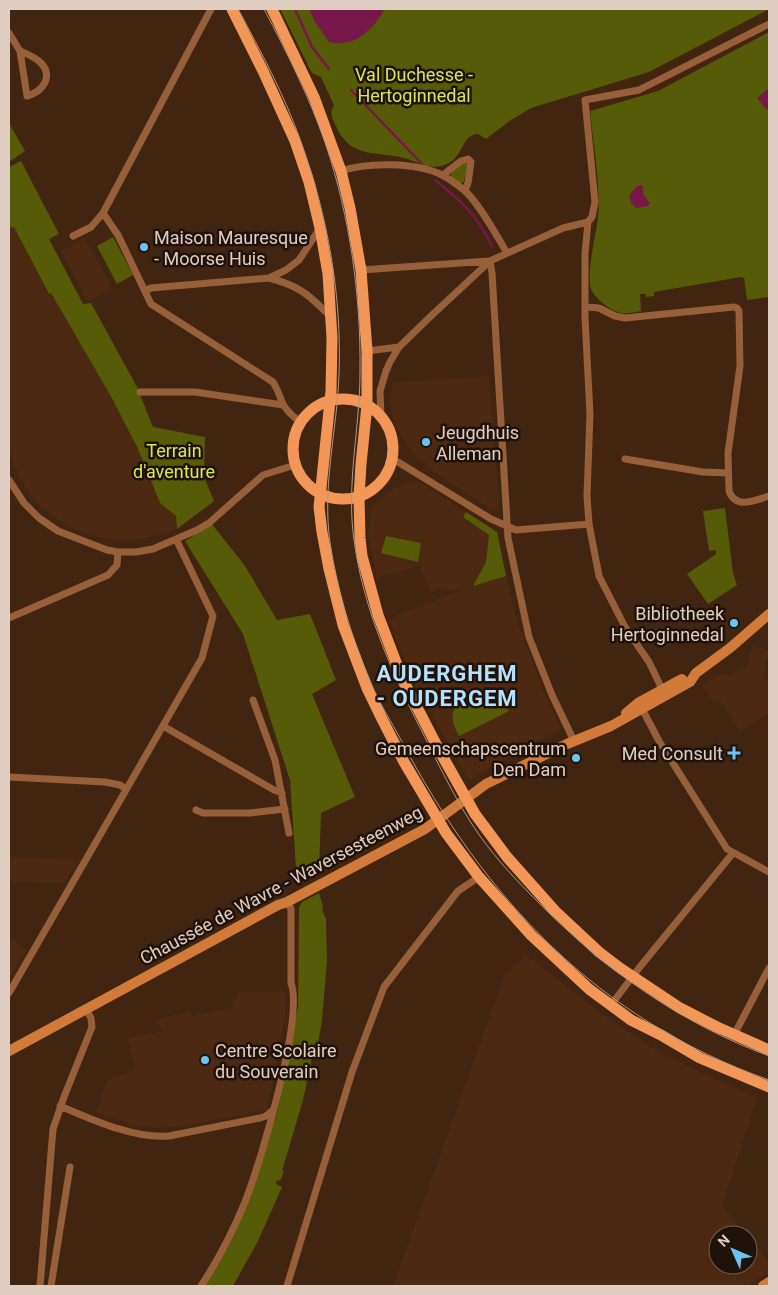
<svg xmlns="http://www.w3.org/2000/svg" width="778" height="1295" font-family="Roboto,sans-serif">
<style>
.built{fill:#4c2910}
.green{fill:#555b06}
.water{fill:#781749}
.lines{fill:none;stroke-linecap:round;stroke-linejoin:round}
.stream{stroke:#781749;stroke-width:2.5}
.street{stroke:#97603a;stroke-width:7}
.secondary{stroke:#d27a39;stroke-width:10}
.primary{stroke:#f29757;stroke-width:11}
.tram{stroke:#ae9889;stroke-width:1}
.poi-dot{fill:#6cc3f2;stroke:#1f120a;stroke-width:2}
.labels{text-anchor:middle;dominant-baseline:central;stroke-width:5;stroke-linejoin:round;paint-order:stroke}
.park-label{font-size:18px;fill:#dae753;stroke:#1f120a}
.poi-label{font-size:18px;fill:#e1cec2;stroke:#1f120a;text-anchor:start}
.street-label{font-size:18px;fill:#e1cec2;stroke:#1f120a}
.district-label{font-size:22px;font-weight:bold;letter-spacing:1px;fill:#b4e1fc;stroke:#1f120a}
</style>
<rect width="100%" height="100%" fill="#422511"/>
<path class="built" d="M9,224L11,228L14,227L48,294L51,293L113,400L131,435L160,503L176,516L177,529L150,537L132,540L111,539L94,536L70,527L47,512L34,499L22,481L13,463L9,449Z
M85,238L112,288L88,302L61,251Z
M489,376L499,507L492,509L447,481V479L435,472L412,452L396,427L391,411L390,400L392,383Z
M418,481L497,532L515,615L544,692L561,728L469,780L417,689L388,619L461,590L457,591L439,588L431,592L419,566L377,578L368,535L372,507L396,487Z
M752,646L769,650L763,677L768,681L769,686V713L740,732L722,703L712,700L702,685L721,674L730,676L747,665Z
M9,857L41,858L78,860L64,883L9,881Z
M9,938L27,949L9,979Z
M526,955L611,1021L662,1054L757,1098L722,1206L746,1235H718V1265H748V1237L769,1262V1272L747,1286H393L504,977Z
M240,992H286L285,1017L267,1110L184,1126L158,1128L136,1126L96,1112L107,1081L135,1069L128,1038L162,1031L156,1019L190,1012L193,1016L232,1008L231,1006Z"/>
<path class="green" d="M280,9H769L649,72L531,108L511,120L486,139L478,134C459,135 466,160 441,166C427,169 416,161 404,158C377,151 350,159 336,126C332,118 329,113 334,105L321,77L312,73Z
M769,32V297L747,300L744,278L741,277L654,292V296L646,297V294H640L641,311C635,312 628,314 622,313C612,312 597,300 592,291C585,278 596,234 598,218C601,187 593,143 590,111L658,91Z
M9,123L25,151L9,162Z
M21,161L59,234L49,239L83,304L91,303L137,387L153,427L205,437L204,477L214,501L177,529L176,516L160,503L137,447L113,400L51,293L49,294L14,227L11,228L9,224V167Z
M465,162L468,164L464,182L460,183L451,177V173Z
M113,237L133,275L117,284L97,246Z
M725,508L733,573L737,585L708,604L687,574L716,554V550L709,551L703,511Z
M466,512L497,532L506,576L473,586L486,562L489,535L463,517Z
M212,524L245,566L277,620L310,614L336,680L312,694L355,797L321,813L319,871L297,882L290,780L243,634L185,541Z
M386,536L421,543L418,562L381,553Z
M501,692L509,711L459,736C454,727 450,717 455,708Z
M319,893L323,906L322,910L326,919L327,961L322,1020L318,1044L315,1043L303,1100L282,1171H284L280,1181L277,1180L276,1184L282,1187L258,1241L233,1286H204L222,1255L276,1117L283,1086L298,1007L299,908L302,902Z"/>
<path class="water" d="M309,9H385C371,31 357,47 329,42L315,22Z
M769,88V108L767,110L757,98Z
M637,186L641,185L644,187L642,188L644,195L648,201L650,202L648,206L637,208L631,203L629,195Z"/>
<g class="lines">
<path class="stream" d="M295,9L312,47L329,69
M351,90L422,164
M435,180C459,199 480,218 492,247"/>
<path class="street" d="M9,33L20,51L27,96C42,92 54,77 41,63C35,57 27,54 20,51
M341,171C367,162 416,162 442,175C448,178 459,186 464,190C479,203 497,236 507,253
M443,175L461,161L468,159L471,162L468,183L465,190
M103,213L118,235L151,304L273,382C278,390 280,397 283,404C287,412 294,417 300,422
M73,236L91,227L103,213L211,9
M490,261L492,273L508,538L529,637L552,695L574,741
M361,270L489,261
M269,278L286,270L299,260L320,228
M145,291L151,288L269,278C300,286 309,295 331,317
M586,307L599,308L615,316L625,318L734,307L737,308L739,311L740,366L728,453L729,491C736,510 755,500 769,496
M367,351L399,347
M140,392H195L283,405
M381,417L380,391L386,371L390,362L399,347L431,316L490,261L563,228L588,222
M625,459L703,472L728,473
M392,461L398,462L491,519L516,530L589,524
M9,480L24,503L39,518L58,531L107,550L118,552H136L153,549L197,530L209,523L263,475L295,465
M9,618L108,575L117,565L118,552
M662,689L649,662L625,627L599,576L589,524L587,496L590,414L585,318V254L588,222L592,217L595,202L585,100L639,90L769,24
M253,700L275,760L289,833
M640,705L659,741L727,849L769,872
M163,726L274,790L282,793
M9,777L105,782L120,785L126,789
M196,810L203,813H250L285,809
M9,993L202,658L213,616L176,539
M611,1005L639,968L733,853
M734,1035L769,968
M60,1106C93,1120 134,1139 169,1136L260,1118L266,1116L272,1111
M40,1286L53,1129L64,1097L92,1027L91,1018L86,1009
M51,1286L70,1167
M201,1286C218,1260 233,1231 245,1202C260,1164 304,1018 291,983V909L287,902
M287,1286L352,1072L384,987L458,891L479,877"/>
<path class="secondary" d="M626,713L638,703L682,679
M9,1051L278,905L287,902L425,829L486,784L567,744L611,726L690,682L696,673L730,648L769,614
M763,1286L769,1282"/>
<path class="primary" d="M232,9L263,71L295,141L309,182L320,228L328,274L332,338L331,391L319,507L322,532L329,569L343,625L367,688L382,719L404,762L446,833L479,877L531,935L589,989L631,1020L661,1035L700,1058L769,1087
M272,9L314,97L341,171L350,208L361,270L367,351V405L361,464L359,497L360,538L362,556L378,615L402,678L439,750L475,814L507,857L555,911L599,952L620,968L680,1008L717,1027L769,1050
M293 449a50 50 0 1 1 100 0a50 50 0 1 1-100 0Z"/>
<path class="tram" d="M238,9C261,52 285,96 301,142C328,217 342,296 339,375C337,431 322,486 330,542C337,590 352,639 371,683C379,703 391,721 401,740C485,899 597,1019 769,1080
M264,9C287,53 310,98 326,145C350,218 361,296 360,372C360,428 346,484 354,540C363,606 388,663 417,722C437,760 455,801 480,836C497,860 517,881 538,902C604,969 680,1023 769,1056"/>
</g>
<g class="poi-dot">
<circle cx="144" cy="247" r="5"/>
<circle cx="426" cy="442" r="5"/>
<circle cx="734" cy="623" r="5"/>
<path d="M731.5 745.5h5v5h5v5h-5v5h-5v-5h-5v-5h5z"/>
<circle cx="576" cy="758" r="5"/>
<circle cx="205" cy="1060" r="5"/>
</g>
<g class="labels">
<g class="park-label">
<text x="414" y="74">Val Duchesse -<tspan x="414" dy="21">Hertoginnedal</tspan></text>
<text x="174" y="450">Terrain<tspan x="174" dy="21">d'aventure</tspan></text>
</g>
<g class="poi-label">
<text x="154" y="237">Maison Mauresque<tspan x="154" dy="21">- Moorse Huis</tspan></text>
<text x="436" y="432">Jeugdhuis<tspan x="436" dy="21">Alleman</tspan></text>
<text x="724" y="613" text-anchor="end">Bibliotheek<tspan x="724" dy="21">Hertoginnedal</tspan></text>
<text x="566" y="748" text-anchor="end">Gemeenschapscentrum<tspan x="566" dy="21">Den Dam</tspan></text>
<text x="723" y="753" text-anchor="end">Med Consult</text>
<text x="215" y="1050">Centre Scolaire<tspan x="215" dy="21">du Souverain</tspan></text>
</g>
<g class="street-label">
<text transform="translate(281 885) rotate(-28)">Chaussée de Wavre - Waversesteenweg</text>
</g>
<g class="district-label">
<text x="447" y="673">AUDERGHEM<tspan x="447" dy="25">- OUDERGEM</tspan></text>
</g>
</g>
<rect width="778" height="1295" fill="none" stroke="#e1cec2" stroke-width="20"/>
<g transform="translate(733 1250) rotate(315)"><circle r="24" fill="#1f120a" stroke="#6d5d54"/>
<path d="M0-4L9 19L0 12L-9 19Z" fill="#6cc3f2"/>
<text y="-8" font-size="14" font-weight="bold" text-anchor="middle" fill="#e1cec2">N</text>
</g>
</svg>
